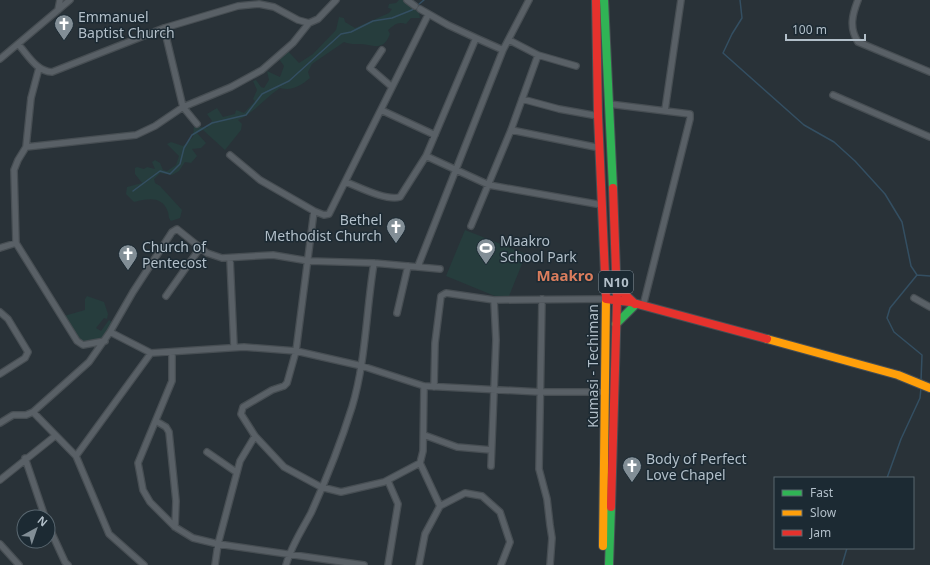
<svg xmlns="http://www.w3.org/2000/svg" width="930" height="565" font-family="'Noto Sans',sans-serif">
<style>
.green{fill:#263d3d}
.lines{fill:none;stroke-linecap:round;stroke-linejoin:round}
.stream{stroke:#344f62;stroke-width:1.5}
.street-casing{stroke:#474e53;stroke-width:8}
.fast-casing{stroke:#474e53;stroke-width:10}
.slow-casing{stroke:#474e53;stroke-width:10}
.jam-casing{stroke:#474e53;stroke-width:10}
.street{stroke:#596066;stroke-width:5.5}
.fast{stroke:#30b455;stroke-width:8}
.slow{stroke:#ff9f0a;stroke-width:8}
.jam{stroke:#e5322d;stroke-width:8}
.labels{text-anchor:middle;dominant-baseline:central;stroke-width:3;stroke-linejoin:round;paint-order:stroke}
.shield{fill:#1c2a33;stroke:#85929c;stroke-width:1}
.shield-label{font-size:13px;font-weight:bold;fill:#b2bfc9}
.poi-label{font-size:14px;fill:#b2bfc9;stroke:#1c2a33;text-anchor:start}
.street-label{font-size:14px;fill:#b2bfc9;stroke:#1c2a33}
.neighbourhood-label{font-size:15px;font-weight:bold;fill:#da7d5d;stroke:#1c2a33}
</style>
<rect width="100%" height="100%" fill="#293238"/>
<path class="green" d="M399,0H405L419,12L420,18H411L406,24C398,21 394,25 388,30L390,34C383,53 372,44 359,44C352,44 350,44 344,42L312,64L308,72L310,78C300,86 293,91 280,88C266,97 253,114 238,120L242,124L241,130L225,150L203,130L197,133L206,143L201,148L192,149L197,156L191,163L185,162L179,171L172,175L160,173L154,179L155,183L160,186L182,210L180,218L171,221C168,217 169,216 168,212C162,195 147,199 134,202L126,194L127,187L142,183L135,174V168L137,167L144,169L147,167L155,169L152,162L155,160L160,163L163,170L167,171L176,165L179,156L167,144L171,142L183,146L193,137L194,126L207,128L212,121L207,114L217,108L223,117L235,114L236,110L244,113L255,101L253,99L257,90L253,81L256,80L261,87L264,88L269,80L267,71L280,77L284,66L279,59L288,51L299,63L313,54L336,30L339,17L344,18L345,22L355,28L389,13L392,9L388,8L389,4L396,3Z
M465,230L526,254L507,301L446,276Z
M87,296L104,302L108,314L107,319L104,318L96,328L101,331L109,320L113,323L102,339L84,342L74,334L64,316L85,310V299Z"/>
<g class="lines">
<path class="stream" d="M740,0L742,18L732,34L723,53L804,125L834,142L855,161L885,194L902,222L911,266L917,275L930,276
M133,191L160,171L170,174L180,164L184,148L192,135L212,123L246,115L262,94L289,81L341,34L351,32L373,21L392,18L412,10L424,0
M917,275L890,308L887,318L894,332L922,355L921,381
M887,478L901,439L920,398L921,388
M842,565L847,548"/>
<defs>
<path id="street" d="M407,0L415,6
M858,0C852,15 849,28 858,42L930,72
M420,9L448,25L476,38
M58,10L60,0
M164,28L183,107L197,124
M509,40L538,55L576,66
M18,44C28,55 36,71 52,72L164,28L238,6L259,4L274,7L298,20L309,23L318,19L336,0
M382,50L370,68L392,87
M503,50L476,38L426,156L489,185L602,205
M0,59L70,0
M39,68L31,98L26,147L18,160L14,170L16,243L77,341L83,345L105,341
M833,95L930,137
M522,99L559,109L598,116
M609,104L690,114V119L643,306
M381,110L435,135
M665,110L681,0
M511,130L600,148
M26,147L136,135L155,126L183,107L231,87L262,70L293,43L309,23
M230,155L260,180L314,211L324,215L329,214L428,15
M346,182C359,187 386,201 400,197L426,156
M314,211L296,351L287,383L284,386L272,390L243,407L241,414L255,436L284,467L321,487L341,492L384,482L420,463
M471,226L511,130L538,55
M0,248L16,243
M230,259L234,347
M418,266L503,50L529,0
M166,296L200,248
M914,298L930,307
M542,299L539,469L547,499L550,525L552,538L550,565
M494,300L606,299
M0,312L8,319L28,352L25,358L0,374
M397,313L408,266
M110,332L133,292L172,232L177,229L207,253L222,258L273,255L309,261L374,263L440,269
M172,352V381L138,463L143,490L150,502L175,527L193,538L218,544L364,565
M434,387L435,343L441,296L446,293L494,300L496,340L491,466
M33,412L76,456L109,534L144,565
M156,421L166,427L169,432L176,501L175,527
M0,423L13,415H26L33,412L89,362L110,332L151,353L244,347L296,351L362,366L424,386L540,392H606
M424,435L457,447L491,450
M207,452L236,472
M76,456L151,353
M25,458L45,517
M0,480L55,436
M388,481L398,504L388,565
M440,506L465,493L482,496L500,512L510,542L501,565
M48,525L65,562L68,565
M0,544L19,565
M215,565L218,544L240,461L255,436
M286,565C291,546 302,530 311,513C326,480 341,442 352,407C366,361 366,311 374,263
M419,565L425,534L440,506L420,463L423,451L424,386"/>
<path id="fast" d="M604,0L613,188
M616,324L635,305
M609,565L611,507"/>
<path id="slow" d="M767,339L898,375L930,388
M603,546L606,298"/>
<path id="jam" d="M596,0L598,116L606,298
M616,286L635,304
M606,299L630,302L767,339
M611,507L617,300L613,188"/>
</defs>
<use href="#street" class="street-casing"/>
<use href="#fast" class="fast-casing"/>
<use href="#slow" class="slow-casing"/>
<use href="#jam" class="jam-casing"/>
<use href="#street" class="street"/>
<use href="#fast" class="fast"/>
<use href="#slow" class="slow"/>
<use href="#jam" class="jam"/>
</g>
<defs>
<symbol id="church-pin" viewBox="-11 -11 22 30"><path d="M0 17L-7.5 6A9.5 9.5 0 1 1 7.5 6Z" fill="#828e96" stroke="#1c2a33"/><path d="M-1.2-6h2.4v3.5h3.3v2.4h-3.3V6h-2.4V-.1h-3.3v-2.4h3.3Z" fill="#fff"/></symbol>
<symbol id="stadium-pin" viewBox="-11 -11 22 30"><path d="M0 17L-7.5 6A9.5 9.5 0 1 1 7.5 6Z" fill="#828e96" stroke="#1c2a33"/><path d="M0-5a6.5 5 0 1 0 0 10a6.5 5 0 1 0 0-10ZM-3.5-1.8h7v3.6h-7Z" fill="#fff"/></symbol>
</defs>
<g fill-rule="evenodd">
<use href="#church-pin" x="53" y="13" width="22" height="30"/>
<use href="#church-pin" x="385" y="216" width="22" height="30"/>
<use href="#stadium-pin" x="475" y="237" width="22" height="30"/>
<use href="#church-pin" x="117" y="243" width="22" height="30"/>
<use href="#church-pin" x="621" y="455" width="22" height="30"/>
</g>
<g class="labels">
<rect class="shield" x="599" y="271" width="34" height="22" rx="3"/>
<g class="shield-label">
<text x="616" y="282">N10</text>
</g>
<g class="poi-label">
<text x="78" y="16">Emmanuel<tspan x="78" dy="16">Baptist Church</tspan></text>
<text x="382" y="219" text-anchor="end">Bethel<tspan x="382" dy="16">Methodist Church</tspan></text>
<text x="500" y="240">Maakro<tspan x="500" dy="16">School Park</tspan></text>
<text x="142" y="246">Church of<tspan x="142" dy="16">Pentecost</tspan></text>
<text x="646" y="458">Body of Perfect<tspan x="646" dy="16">Love Chapel</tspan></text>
</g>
<g class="street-label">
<text transform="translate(592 366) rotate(-90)">Kumasi - Techiman</text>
</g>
<g class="neighbourhood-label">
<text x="565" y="275">Maakro</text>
</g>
</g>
<rect x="774" y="477" width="140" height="72" fill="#1c2a33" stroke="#58666f"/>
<rect x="782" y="490" width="20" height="6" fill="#30b455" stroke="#58666f"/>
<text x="810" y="497" font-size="12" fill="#b2bfc9">Fast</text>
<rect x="782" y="510" width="20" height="6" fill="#ff9f0a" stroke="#58666f"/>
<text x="810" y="517" font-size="12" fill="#b2bfc9">Slow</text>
<rect x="782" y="530" width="20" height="6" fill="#e5322d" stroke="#58666f"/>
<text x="810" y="537" font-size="12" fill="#b2bfc9">Jam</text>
<g transform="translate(36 529) rotate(40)"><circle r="19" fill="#1c2a33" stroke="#58666f"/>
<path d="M0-3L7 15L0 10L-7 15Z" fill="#828e96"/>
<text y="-6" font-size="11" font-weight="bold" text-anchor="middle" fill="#b2bfc9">N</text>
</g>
<path d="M786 34v6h79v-6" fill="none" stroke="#b2bfc9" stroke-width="2"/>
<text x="792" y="34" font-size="12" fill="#b2bfc9" stroke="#1c2a33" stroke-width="3" paint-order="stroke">100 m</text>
</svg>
